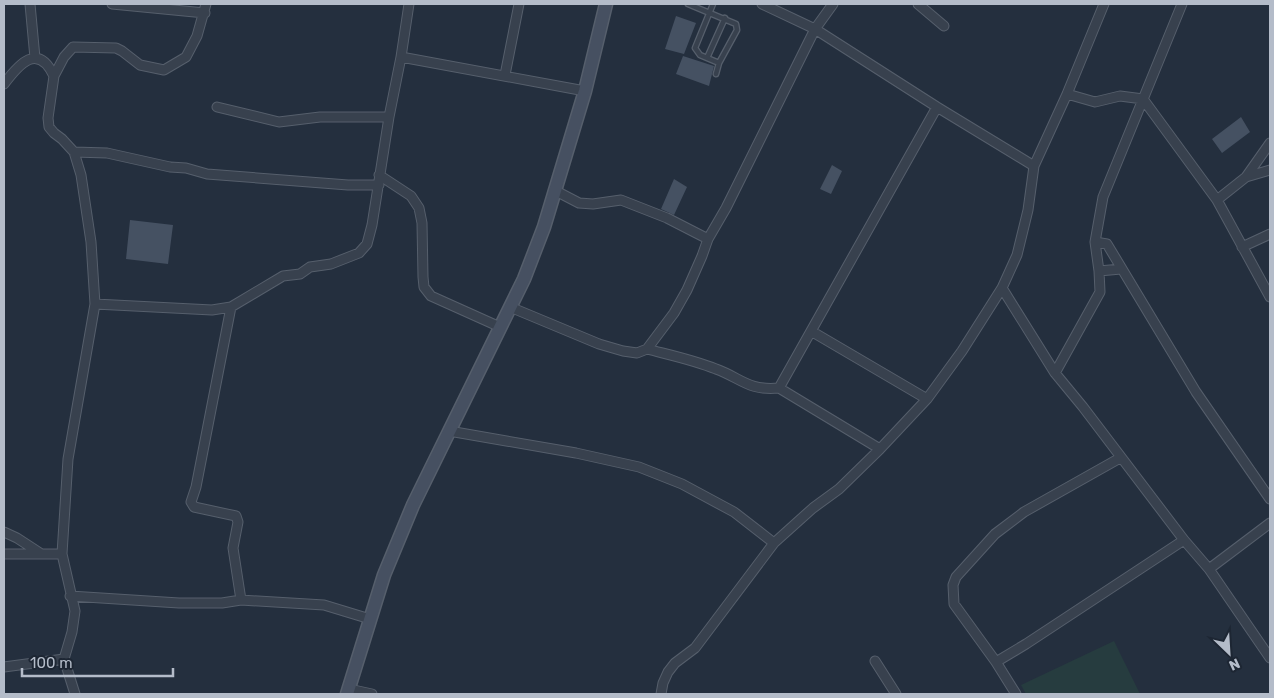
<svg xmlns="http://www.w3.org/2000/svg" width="1274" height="698" font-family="Rubik,sans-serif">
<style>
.green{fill:#263c3f}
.building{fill:#455162}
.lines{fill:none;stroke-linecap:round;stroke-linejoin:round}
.lane-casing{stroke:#565f6c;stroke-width:7}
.street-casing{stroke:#565f6c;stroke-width:11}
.secondary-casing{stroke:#565f6c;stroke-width:15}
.lane{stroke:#38414e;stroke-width:4.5}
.street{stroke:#38414e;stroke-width:9}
.secondary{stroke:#465061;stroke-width:12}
</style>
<rect width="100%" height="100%" fill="#242f3e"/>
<path class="green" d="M1114,641L1140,694H1026L1021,685Z"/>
<path class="building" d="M676,16L696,23L684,54L665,49Z
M683,56L714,66L709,86L676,74Z
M1241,117L1250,132L1222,153L1212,139Z
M832,165L842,171L831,194L820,189Z
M674,179L687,187L674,215L661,209Z
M130,220L173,225L168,264L126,259Z"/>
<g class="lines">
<defs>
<path id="lane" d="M688,4L736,24L737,30L719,63L716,74
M713,4L695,48L700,55L719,63
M707,58L725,18"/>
<path id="street" d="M30,4L35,58
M112,4L205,13
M762,4L815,29L937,107L1034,166
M918,4L944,26
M401,57L585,91
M505,75L519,4
M4,84C19,64 38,42 54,76
M1067,94L1095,102L1120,96L1143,99L1217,200L1270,297
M217,107L279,122L320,117H389
M74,152L107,153L170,167L186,168L207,174L348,185H379
M379,175L411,196L419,208L422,223L423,277L424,287L431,296L500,327
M1246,177L1270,143
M554,190L579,203L593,204L621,200L667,218L708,239
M1217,200L1246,177L1270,170
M1095,242L1107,244L1196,392L1270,499
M1242,247L1270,234
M1099,271L1095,242L1103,197L1182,4
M1002,288L1055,373L1083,407L1184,540L1209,569L1270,658
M95,304L212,310L231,307L283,276L300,274L310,267L331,264L359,253L367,244L372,225L389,117L401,57L409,4
M231,307L196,487L191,502L194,507L236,516L238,522L233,548L241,600
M510,307L599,344L623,351L637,353L647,349C670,355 694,360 716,369C741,378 748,391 779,388L880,449
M811,331L927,399
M647,349L674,313L687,290L702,256L708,239L726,208L815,29L833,4
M1055,373L1100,292L1099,271L1121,269
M779,388L937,107
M449,431L576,453L639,467L682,484L734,512L774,543
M4,532L17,538L40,553
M4,554H62
M1209,569L1270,523
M70,596L179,603H222L241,600L324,605L370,619
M64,659L75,694
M875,661L896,694
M996,662L1026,644L1184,540
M4,667L64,659L72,632L75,611L62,554L68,459L95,304L91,242L81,175L74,152L62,139L54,133L49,127L48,118L54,76L64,57L73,47L116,48L122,51L140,65L164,70L186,57L197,36L206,4
M349,689L372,694
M661,694L663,683L668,672L675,663L695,648L774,543L813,508L839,489L880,449L927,399L962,351L1002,288L1017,255L1028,210L1034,166L1067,94L1104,4
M1016,694L996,662L954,604L953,585L956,577L995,534L1024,512L1120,458"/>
<path id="secondary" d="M347,694L384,575L413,505L524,279L544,227L585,91L606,4"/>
</defs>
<use href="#lane" class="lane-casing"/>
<use href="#street" class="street-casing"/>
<use href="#secondary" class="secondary-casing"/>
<use href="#lane" class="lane"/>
<use href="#street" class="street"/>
<use href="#secondary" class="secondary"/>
</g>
<rect width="1274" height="698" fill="none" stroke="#b4bcc9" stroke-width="10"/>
<g transform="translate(1229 653) rotate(155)" stroke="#1d2633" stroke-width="4" paint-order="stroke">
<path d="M0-4L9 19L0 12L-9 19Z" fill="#b4bcc9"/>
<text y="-8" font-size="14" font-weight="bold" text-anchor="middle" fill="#b4bcc9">N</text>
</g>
<path d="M22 668v8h151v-8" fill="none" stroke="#b4bcc9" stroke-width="2.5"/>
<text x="30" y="668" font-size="15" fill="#b4bcc9" stroke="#1d2633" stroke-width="4" paint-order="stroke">100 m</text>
</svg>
